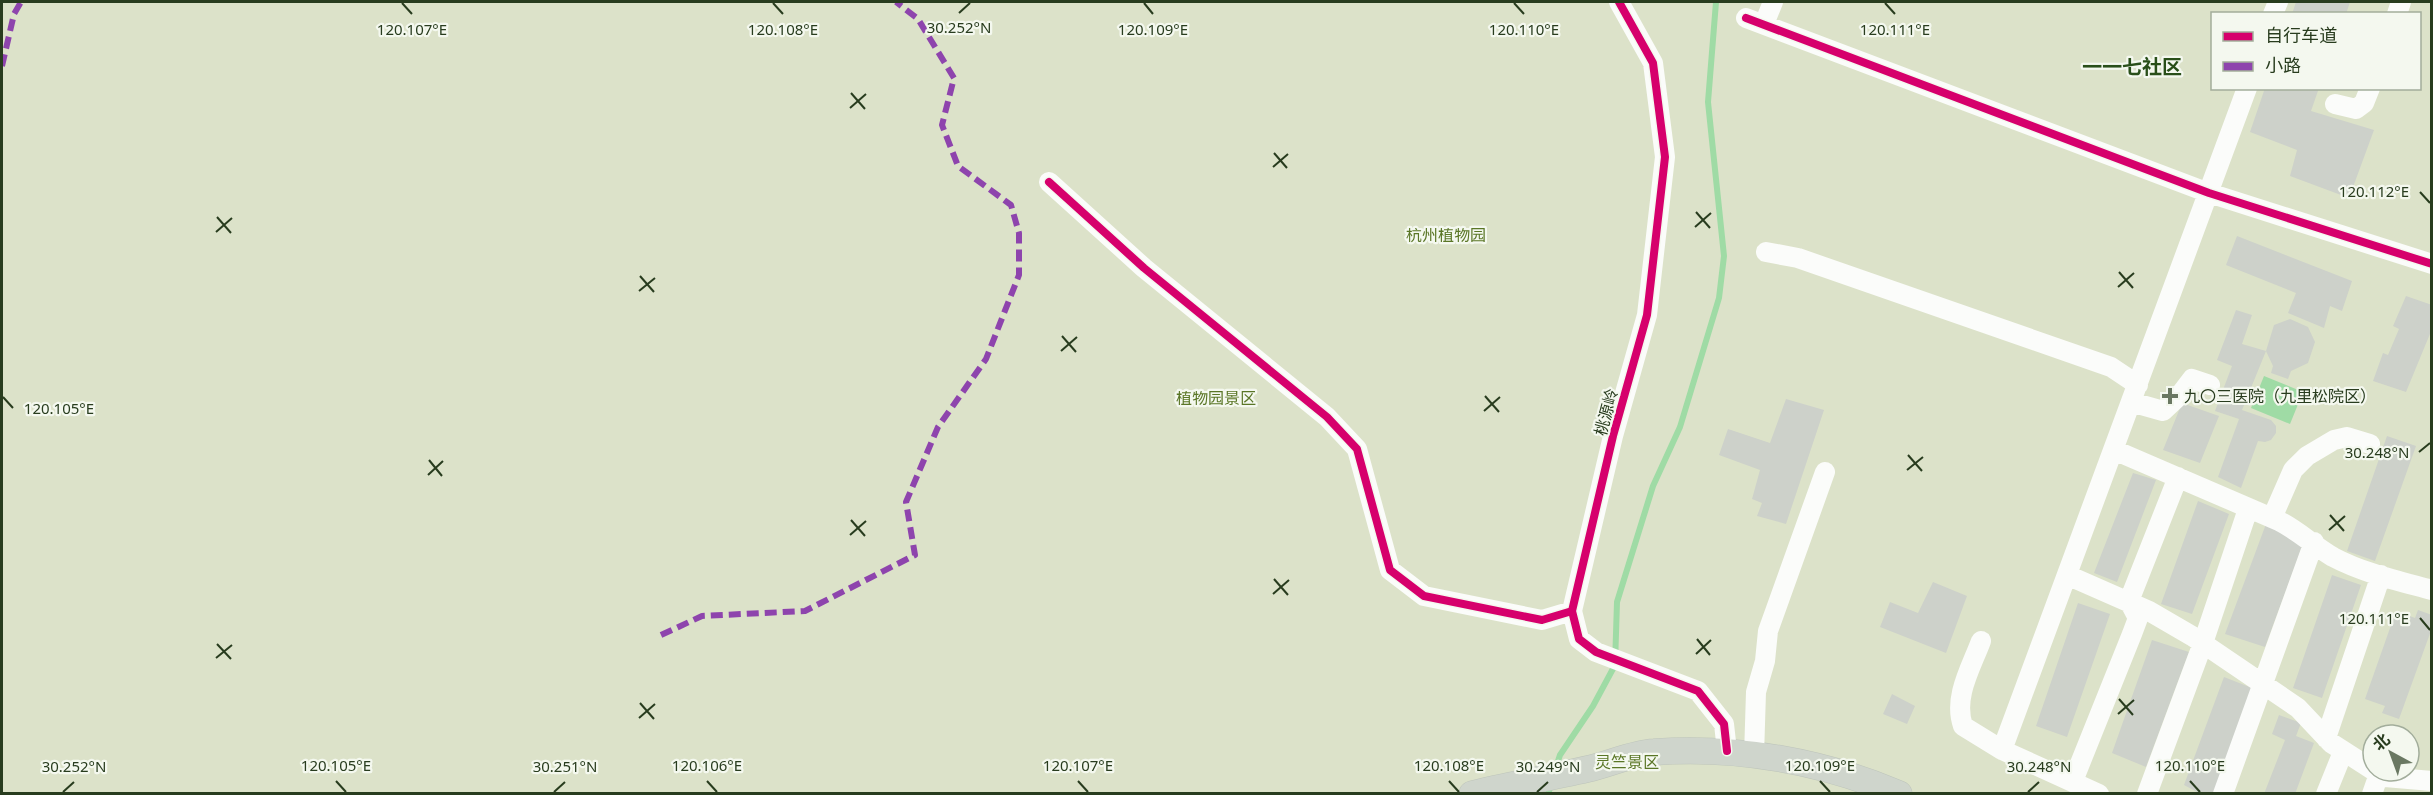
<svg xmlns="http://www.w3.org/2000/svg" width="2433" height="795" font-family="'Noto Sans','Noto Sans SC',sans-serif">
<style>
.green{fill:#dce2c9;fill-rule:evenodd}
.water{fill:#9fdba5}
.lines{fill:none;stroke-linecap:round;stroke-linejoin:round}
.stream{stroke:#9fdba5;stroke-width:6}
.building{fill:#cdd1ca}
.major-casing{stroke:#bec5bb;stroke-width:27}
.minor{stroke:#fbfcfa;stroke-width:20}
.major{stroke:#cfd5cc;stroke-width:26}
.quiet{stroke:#8e44ad;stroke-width:6;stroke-dasharray:12 6;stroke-linecap:butt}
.cycleway-casing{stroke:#f4f8ef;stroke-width:11}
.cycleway{stroke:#d6006c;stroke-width:8}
.ticks{fill:none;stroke:#283c1e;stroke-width:2}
.poi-dot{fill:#6a7862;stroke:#f4f8ef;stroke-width:2}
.labels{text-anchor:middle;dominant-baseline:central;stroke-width:4.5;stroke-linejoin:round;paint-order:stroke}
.park-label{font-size:16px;fill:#5a7626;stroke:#f4f8ef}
.poi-label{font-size:16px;fill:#283c1e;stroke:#f4f8ef;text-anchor:start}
.street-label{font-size:16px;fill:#283c1e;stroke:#f4f8ef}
.quarter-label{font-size:20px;font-weight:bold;fill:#294f19;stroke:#f4f8ef}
.ticks-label{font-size:15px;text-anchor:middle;fill:#283c1e;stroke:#f4f8ef;stroke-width:4.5;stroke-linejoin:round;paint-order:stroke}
</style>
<rect width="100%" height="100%" fill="#e5e8e1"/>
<path class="green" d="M2,2H2431V793L2,794ZM2212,14H2420V88H2212ZM2373,735H2409V771H2373Z"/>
<path class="water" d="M2264,376L2303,392L2290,424L2251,408Z"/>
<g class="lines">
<path class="stream" d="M1555,770L1560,755L1593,706L1615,665L1617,602L1653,486L1680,427L1719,298L1724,256L1708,102L1716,2
M1548,794L1552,782"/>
</g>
<path class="building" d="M2296,2H2350L2346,14H2292Z
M2265,88H2319L2311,111L2374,130L2349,198L2290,176L2297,150L2250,132Z
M2237,236L2352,281L2342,311L2330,306L2324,328L2288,313L2296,293L2226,265Z
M2406,296L2432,305V329L2406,392L2373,381L2383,353L2388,355L2399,329L2393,326Z
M2236,310L2252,315L2242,344L2266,351L2242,410L2271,420L2276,426V433L2271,440L2265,442L2258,441L2241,488L2218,477L2239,419L2215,411L2232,366L2217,360Z
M2290,319L2308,327L2315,342L2308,363L2291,371L2288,379L2271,373L2273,366L2266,351L2274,325Z
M1786,399L1824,410L1786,524L1757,516L1762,503L1752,499L1760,470L1719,455L1728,429L1770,443Z
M2182,403L2219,416L2200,463L2163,450Z
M2387,436L2416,446L2375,561L2347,551Z
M2133,473L2156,480L2117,582L2094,573Z
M2198,501L2229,514L2192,614L2161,604Z
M2266,524L2305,539L2265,647L2225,634Z
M2332,575L2361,585L2322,698L2293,688Z
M1933,582L1967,596L1946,653L1880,627L1890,602L1918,613Z
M2078,603L2110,614L2067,737L2036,726Z
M2418,610L2432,615V628L2399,719L2382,713L2385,706L2365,699L2396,611L2415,618Z
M2152,640L2189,652L2146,767L2112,753Z
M2224,677L2252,688L2214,794H2201L2184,785Z
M1892,694L1915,706L1907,724L1883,714Z
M2279,715L2301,723L2296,736L2314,743L2295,794H2264L2285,740L2272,734Z"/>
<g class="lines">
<defs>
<path id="major" d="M1472,794C1512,784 1553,777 1592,768C1612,763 1634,753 1654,752C1736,746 1823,761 1899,794"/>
</defs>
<use href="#major" class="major-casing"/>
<path class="minor" d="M1619,2L1653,63L1665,157L1647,315L1613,436L1572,611L1579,639L1596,652L1698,691L1724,724L1727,751
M2273,14L2278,2
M2397,14L2401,2
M1746,18L2209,193L2432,264
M1764,24L1773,2
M2335,104L2356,109L2364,103L2370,88
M1049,182L1144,268L1327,417L1357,449L1390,570L1424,596L1542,620L1572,611
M1766,252L1798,258L2111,367L2138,385
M2131,402L2163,411L2179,396L2192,379L2210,385
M2114,450L2279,521C2299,531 2314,546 2333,557C2363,573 2399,581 2432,590
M2272,518L2293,470L2307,456L2334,440L2347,437L2370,444
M2067,575L2149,611L2192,636L2298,708L2331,743L2373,770
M1981,641C1971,668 1953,697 1963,726L2002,750L2099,794
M2326,738L2381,575
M2002,750L2247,88
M1754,756L1756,692L1765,661L1768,631L1825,472
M2374,771L2385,777L2432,781
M2073,781L2132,634L2138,618L2129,601L2178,477
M2147,794L2203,643L2248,509
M2223,794L2314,542
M2326,794L2343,752
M2372,794L2379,774"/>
<use href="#major" class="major"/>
<path class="quiet" d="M2,66L14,14L21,2
M661,635L702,616L805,611L915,555L906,502L938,427L986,359L1019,275V233L1011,205L958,166L942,125L954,78L918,19L896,2"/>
<defs>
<path id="cycleway" d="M1619,2L1653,63L1665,157L1647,315L1613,436L1572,611L1579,639L1596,652L1698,691L1724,724L1727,751
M1746,18L2209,193L2432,264
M1049,182L1144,268L1327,417L1357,449L1390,570L1424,596L1542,620L1572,611"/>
</defs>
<use href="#cycleway" class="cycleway-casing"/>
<use href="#cycleway" class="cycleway"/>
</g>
<path class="ticks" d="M402,3L412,14M773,3L783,14M1144,3L1153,14M1514,3L1524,14M1885,3L1895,14M959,13L970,3M851,93L865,109M850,108L866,94M1274,153L1287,168M1273,167L1288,154M2420,192L2430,203M1696,212L1710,228M217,217L231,233M1695,227L1711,213M216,232L232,218M2119,272L2133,288M640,276L654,292M2118,287L2134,273M639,291L655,278M1062,336L1076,352M1061,351L1077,337M1485,396L1499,412M3,397L13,408M1484,411L1500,397M2419,452L2430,443M1908,455L1922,471M429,460L442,476M1907,470L1923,457M428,475L443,461M2330,515L2344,531M851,520L865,536M2329,530L2345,516M850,535L866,521M1274,579L1288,595M1273,594L1289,580M2420,618L2430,630M1697,639L1710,655M217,644L231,659M1696,654L1711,640M216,658L232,645M2119,699L2133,715M640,703L654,719M2118,714L2134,700M639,718L655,704M336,781L346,792M707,781L717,792M1078,781L1088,792M1449,781L1459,792M1820,781L1830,792M2190,781L2200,792M63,792L74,782M554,792L565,782M1537,792L1548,782M2028,792L2039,782"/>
<path class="poi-dot" d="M2167 387h6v6h6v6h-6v6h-6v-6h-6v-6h6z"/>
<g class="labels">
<g class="park-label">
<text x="1446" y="235">杭州植物园</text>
<text x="1216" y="398">植物园景区</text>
<text x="1627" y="762">灵竺景区</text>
</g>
<g class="poi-label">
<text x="2184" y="396">九〇三医院（九里松院区）</text>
</g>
<g class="street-label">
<text transform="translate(1606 412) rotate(-75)">桃源岭</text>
</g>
<g class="quarter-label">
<text x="2132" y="66">一一七社区</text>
</g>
</g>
<g class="ticks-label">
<text x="959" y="33">30.252°N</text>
<text x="1153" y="35">120.109°E</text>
<text x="1895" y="35">120.111°E</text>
<text x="412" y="35">120.107°E</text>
<text x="783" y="35">120.108°E</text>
<text x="1524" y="35">120.110°E</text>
<text x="2374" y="197">120.112°E</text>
<text x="59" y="414">120.105°E</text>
<text x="2377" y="458">30.248°N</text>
<text x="2374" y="624">120.111°E</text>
<text x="336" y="771">120.105°E</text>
<text x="707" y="771">120.106°E</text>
<text x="1078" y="771">120.107°E</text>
<text x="1449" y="771">120.108°E</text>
<text x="1820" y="771">120.109°E</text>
<text x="2190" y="771">120.110°E</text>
<text x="74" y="772">30.252°N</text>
<text x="565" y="772">30.251°N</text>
<text x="1548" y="772">30.249°N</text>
<text x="2039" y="772">30.248°N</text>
</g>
<rect width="2433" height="795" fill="none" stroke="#283c1e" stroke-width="6"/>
<rect x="2211" y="12" width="210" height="78" fill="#f4f8ef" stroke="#a2ad9b" stroke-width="1.5"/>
<rect x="2223" y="32" width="30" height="9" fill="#d6006c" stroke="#a2ad9b" stroke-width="1.5"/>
<text x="2265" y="42" font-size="18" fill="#283c1e">自行车道</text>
<rect x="2223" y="62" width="30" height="9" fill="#8e44ad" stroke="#a2ad9b" stroke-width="1.5"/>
<text x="2265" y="72" font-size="18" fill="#283c1e">小路</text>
<g transform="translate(2391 753) rotate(319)"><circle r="28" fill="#f4f8ef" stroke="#a2ad9b" stroke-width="1.5"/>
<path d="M0-4.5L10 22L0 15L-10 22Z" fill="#6a7862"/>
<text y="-9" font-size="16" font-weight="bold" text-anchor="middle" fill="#283c1e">北</text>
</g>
</svg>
